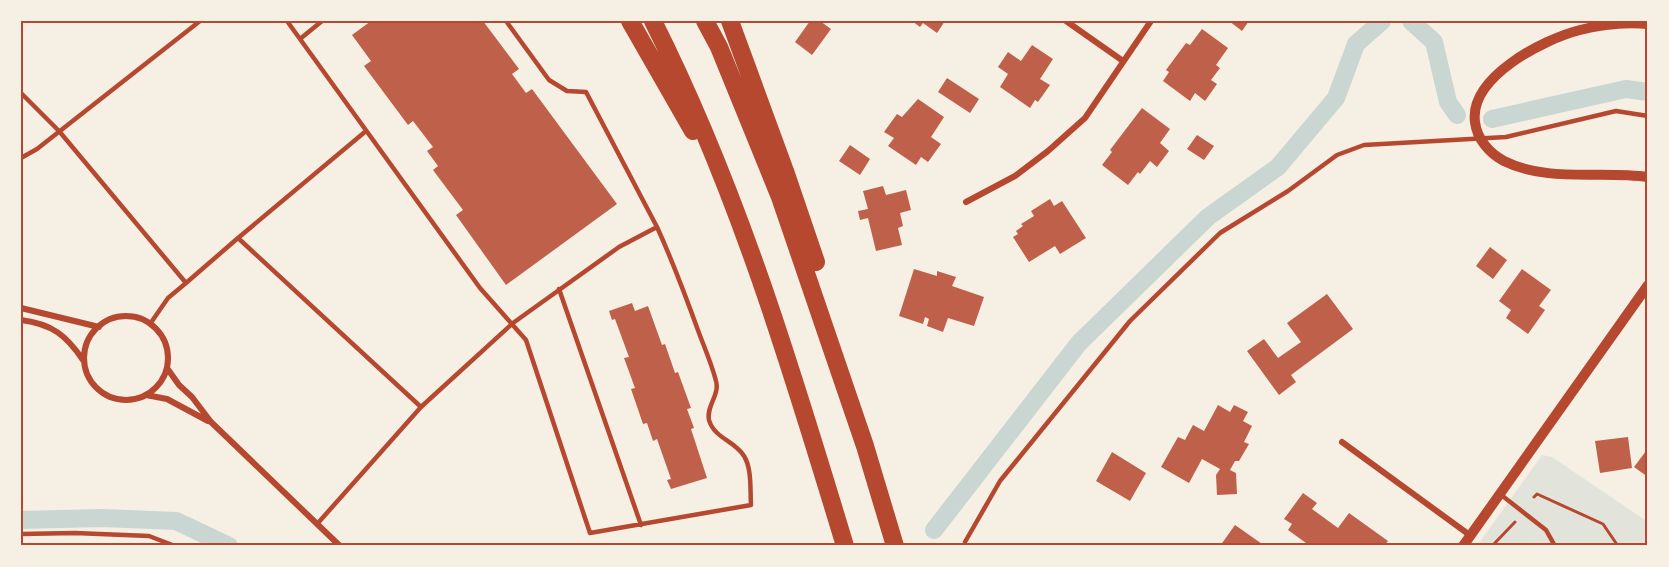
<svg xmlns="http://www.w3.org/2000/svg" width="1669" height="567" font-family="'DM Sans',sans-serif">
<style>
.green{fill:#e2e4dc}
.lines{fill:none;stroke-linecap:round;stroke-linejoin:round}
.canal{stroke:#c9d6d2;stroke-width:18}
.building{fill:#bf614a}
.path{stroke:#b5482f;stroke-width:3}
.service{stroke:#b5482f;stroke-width:4.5}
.minor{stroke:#b5482f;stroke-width:6}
.tertiary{stroke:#b5482f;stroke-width:10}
.motorway{stroke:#b5482f;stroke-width:18}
.neatline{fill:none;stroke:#b5482f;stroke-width:2}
</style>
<rect width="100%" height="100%" fill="#f6efe4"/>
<path class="green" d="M1542,455L1552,457L1648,522V546H1477Z"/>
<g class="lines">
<path class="canal" d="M1411,21L1434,42L1448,102L1457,115
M1492,119L1626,89L1648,92
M21,520L102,518L176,521L229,546
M934,530L1079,343L1208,217L1278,167L1336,98L1356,44L1382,21"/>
</g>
<path class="building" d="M371,21H483L519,69L512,74L526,93L532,89L617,204L506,285L456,215L463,210L433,170L438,166L427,151L433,147L413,121L408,125L364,66L371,61L352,35Z
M810,21H820L831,29L812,55L795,42Z
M912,21H945L937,33L923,23L920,27Z
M1229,21H1249L1242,31Z
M1202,29L1228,48L1216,65L1220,68L1211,80L1217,84L1205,101L1195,93L1190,101L1163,81L1169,72L1166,70L1186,43L1190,45Z
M1032,45L1053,59L1040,79L1050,85L1038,102L1035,100L1030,108L1000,87L1008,74L998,67L1008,52L1021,61Z
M947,78L979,99L970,113L938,92Z
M918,99L944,117L931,137L941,144L928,162L921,157L916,165L888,146L894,138L884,132L897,114L902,117Z
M1142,108L1170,129L1160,143L1169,151L1157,167L1150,161L1140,174L1138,172L1128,185L1102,165L1112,152L1110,150Z
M1197,135L1214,146L1204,160L1187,149Z
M850,145L870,159L860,175L839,161Z
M883,186L886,195L906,190L911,210L900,213L903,226L898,228L902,245L876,251L868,218L860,220L858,211L868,209L863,191Z
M1050,199L1054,206L1062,201L1086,238L1060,254L1055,246L1029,262L1013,237L1018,234L1016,231L1023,226L1021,224L1034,216L1031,211Z
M1490,247L1507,260L1493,279L1476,266Z
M914,269L937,276V271L956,277L952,286L984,297L974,326L948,318L943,332L927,326L929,319L925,317L923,324L899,316Z
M1522,269L1551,290L1539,306L1545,310L1528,334L1506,318L1511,310L1499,301Z
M1327,294L1353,329L1291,375L1296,382L1279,395L1247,351L1264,339L1278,358L1301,342L1287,323Z
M632,303L635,311L648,306L662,345L665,344L675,373L678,372L691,408L687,409L694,428L691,429L707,478L671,489L667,480L671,479L657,439L653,441L647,423L643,424L631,389L635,388L624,358L629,357L615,319L612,320L609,311Z
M1218,405L1230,412L1234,405L1248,412L1243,421L1252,426L1244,442L1249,444L1239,461H1235L1230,470L1236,473L1237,494L1217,495L1216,475L1220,469L1202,459L1189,483L1161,467L1178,437L1185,440L1193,425L1204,431Z
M1628,437L1632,468L1600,473L1595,441Z
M1646,451L1648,453V477L1634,467Z
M1112,452L1146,473L1130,501L1096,481Z
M1303,493L1317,503L1312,509L1338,528L1349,513L1388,541L1384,546H1304L1306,543L1288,530L1292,524L1284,519Z
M1235,525L1265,546H1220Z"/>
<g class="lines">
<path class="path" d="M1534,497L1537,494L1603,524L1618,546
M1492,546L1515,522"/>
<path class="service" d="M287,21L300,39L322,21
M300,39L480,288L526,340L590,533L751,505C750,489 752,469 744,456C735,441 714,438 709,420C706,406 720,395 716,381C712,365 705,349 699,333C686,297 673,262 657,227
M21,93L59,131L186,283L168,298L150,324
M21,158L37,149L200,21
M238,238L366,131
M186,283L238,238L421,407
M559,289L641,525
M1500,494L1546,530L1555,546
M318,523L421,407L513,323L619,247L657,227L586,92L567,91L549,80L506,21
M21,534L75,533L149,536L175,546
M965,542L1000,481L1130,321L1220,233L1288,191L1337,155L1364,145L1506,137L1616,111L1648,116"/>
<path class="minor" d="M1066,21L1123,61
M966,202L1015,176L1048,151L1085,118L1151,21
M21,308L99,327
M84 358a42 42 0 1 1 84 0a42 42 0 1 1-84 0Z
M21,320C52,324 66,335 83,360
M167,368L179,385L192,397L211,422L340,546
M146,395L167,399L208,421
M1342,442L1471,536"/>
<path class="tertiary" d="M1648,24C1625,22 1603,24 1580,30C1544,39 1469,77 1475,122C1477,139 1489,153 1504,161C1548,183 1601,170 1648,177
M1463,546L1648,285"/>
<path class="motorway" d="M630,21L693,131
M653,21C737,188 791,367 845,546
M705,21L719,47L780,197L865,446L895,546
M730,21L785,171L816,262"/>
</g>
<rect width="1669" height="567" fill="none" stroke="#f6efe4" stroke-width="45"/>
<rect x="22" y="22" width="1624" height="522" class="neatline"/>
</svg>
